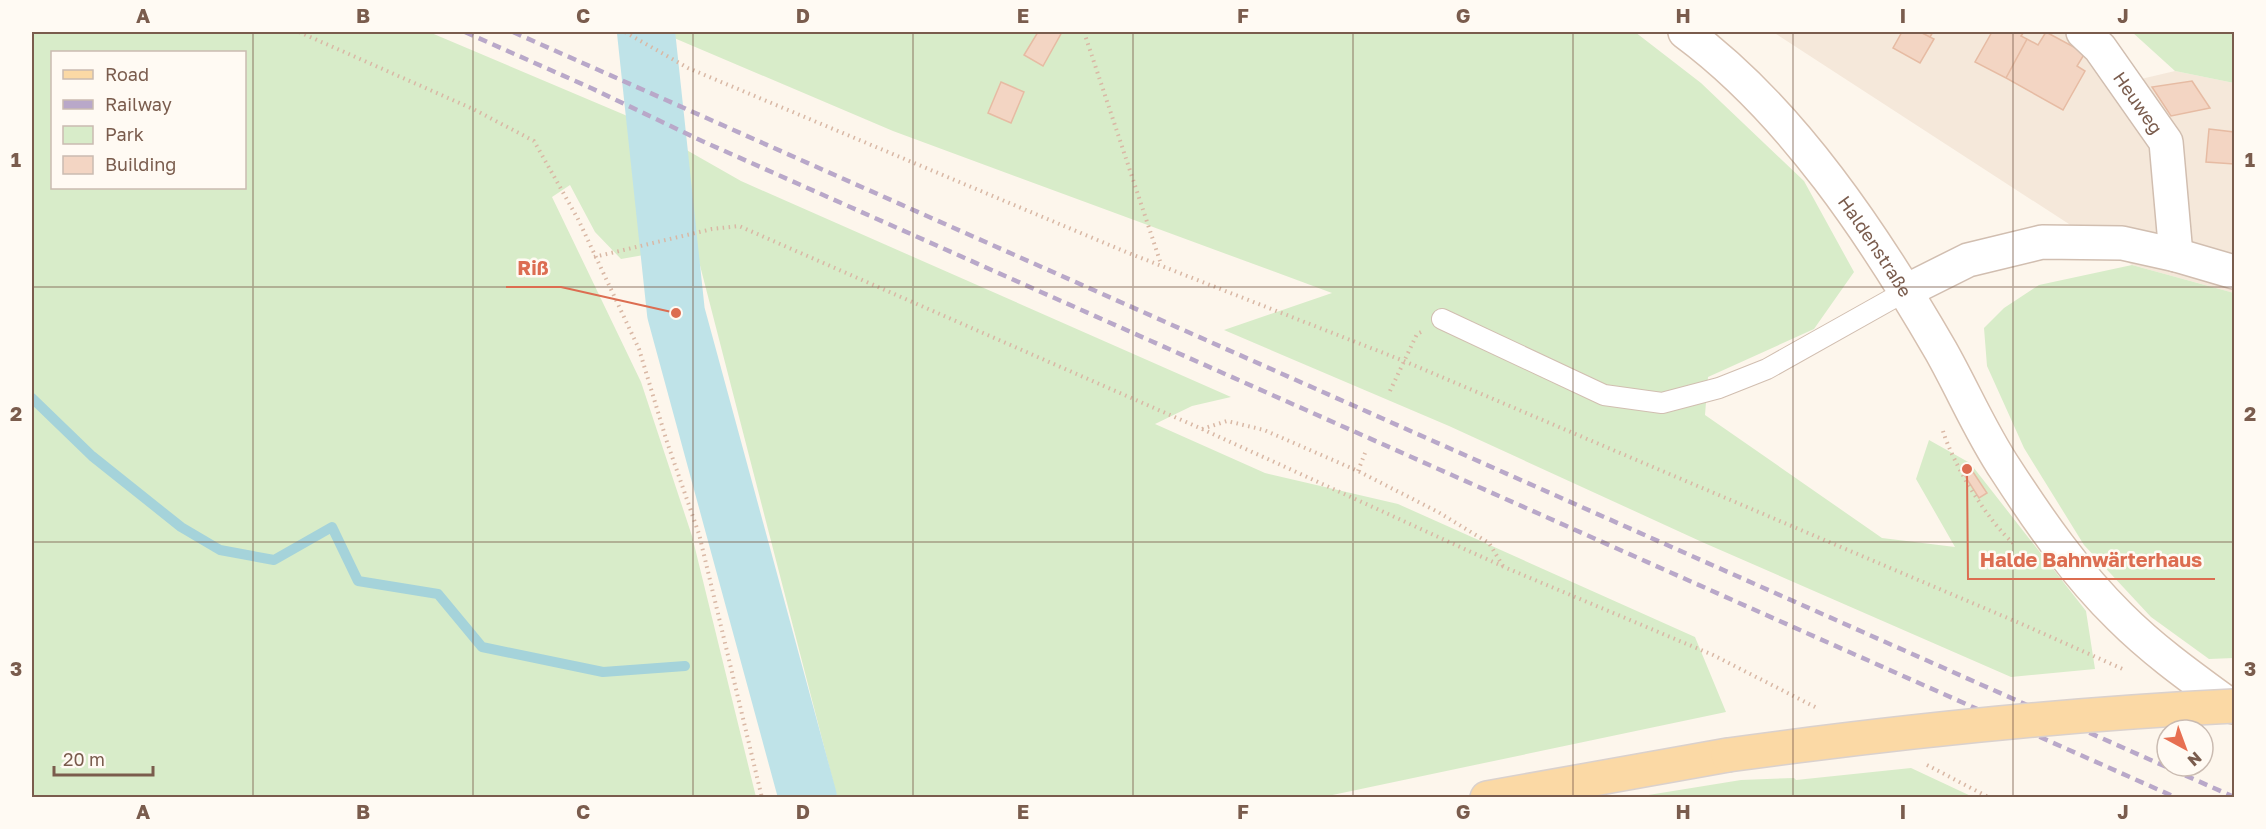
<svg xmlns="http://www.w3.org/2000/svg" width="2266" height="829" font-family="'Golos Text',sans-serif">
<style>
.residential{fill:#f5e8da}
.green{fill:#d8ecc9;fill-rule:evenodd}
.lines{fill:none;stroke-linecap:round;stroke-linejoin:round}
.stream{stroke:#a5d3da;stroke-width:10}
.river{stroke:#bfe3e8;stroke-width:58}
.building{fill:#f3d5c3;stroke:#e6bba3;stroke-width:1.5}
.lane-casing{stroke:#d1beb0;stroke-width:22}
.street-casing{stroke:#d1beb0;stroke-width:36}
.secondary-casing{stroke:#d6c0b0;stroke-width:36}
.primary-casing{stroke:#dad1cd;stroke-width:36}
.path{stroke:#d9b8a5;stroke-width:4;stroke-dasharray:1.5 4.5;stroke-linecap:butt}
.lane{stroke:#fff;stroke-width:20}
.street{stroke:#fff;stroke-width:33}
.secondary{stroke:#fff;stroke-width:33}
.primary{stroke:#fbd9a5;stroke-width:33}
.rail{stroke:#b9a8c9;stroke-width:4.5;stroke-dasharray:9 6;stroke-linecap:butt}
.primary-bridge-casing{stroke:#dad1cd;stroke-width:36;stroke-linecap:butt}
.primary-bridge{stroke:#fbd9a5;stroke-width:33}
.grid{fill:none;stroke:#7a5c4d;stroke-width:1.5;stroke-opacity:0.55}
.labels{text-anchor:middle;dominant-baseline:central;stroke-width:5;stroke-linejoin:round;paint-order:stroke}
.street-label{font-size:18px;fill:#7a5c4d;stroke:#fffaf3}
.leader{fill:none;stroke:#dc6d51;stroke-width:2}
.callout-dot{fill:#dc6d51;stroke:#fffaf3;stroke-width:2}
.callout-label{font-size:20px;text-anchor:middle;font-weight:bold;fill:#dc6d51;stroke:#fffaf3;stroke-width:5;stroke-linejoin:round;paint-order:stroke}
.neatline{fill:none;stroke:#7a5c4d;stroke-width:2}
.grid-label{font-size:20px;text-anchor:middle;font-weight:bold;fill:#7a5c4d}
</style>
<rect width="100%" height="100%" fill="#fdf6ec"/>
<path class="residential" d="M1773,32H2092L2141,79L2175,71L2234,83V293L2132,265Z"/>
<path class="green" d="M32,32H429L625,115L741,181L1231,397L1192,406L1155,424L1265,473L1398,504L1695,637L1726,712L1323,797H837L695,246L621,259L595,232L570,185L552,197L641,382L692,536L756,797H32ZM52,52H244V188H52Z
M660,32H1635L1701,83L1804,181L1854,272L1814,329L1708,377L1705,415L1882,538L1955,547L1916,479L1929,440L1970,463L2086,611L2095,669L2011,677L1702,542L1449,426L1224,330L1332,293L893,131Z
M2132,32H2234V83L2175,71Z
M2132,265L2234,293V658L2209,659L2151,617L2084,545L2024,448L1987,366L1984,328L2004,308L2039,285Z
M1911,768L1973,797H1636L1741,780L1794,778L1796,780Z"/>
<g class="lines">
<path class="stream" d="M32,398L92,456L181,527L220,550L274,560L332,527L358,581L438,594L482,647L603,672L685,666"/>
<path class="river" d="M646,32L676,313L808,798"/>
</g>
<path class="building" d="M1038,32H1062L1043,66L1024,55Z
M1902,32H1920L1934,39L1920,63L1893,48Z
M1920,32H1933L1930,37Z
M1992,32H2024L2021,36L2027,39L2006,78L1975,62Z
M2046,32L2085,53L2077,66L2085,71L2063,110L2006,78L2027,39L2038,45Z
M2192,81L2210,108L2171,116L2152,87Z
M1001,82L1024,92L1011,123L988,113Z
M2209,129L2234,132V164L2206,162Z
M1973,472L1987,493L1979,498L1965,476Z"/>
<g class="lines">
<defs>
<path id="lane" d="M1442,319L1604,395L1662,403L1719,388L1767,369L1906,291"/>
<g id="street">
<path id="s1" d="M2083,32L2100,48L2166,142L2176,255"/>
<path d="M1906,291L1968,260L2042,242L2122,243L2176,255L2234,272"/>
</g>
<g id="secondary">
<path id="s2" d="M1685,32C1792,111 1875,237 1941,351C1963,390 1981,433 2006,470C2039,521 2076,574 2120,617C2152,649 2188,675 2225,702L2234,707"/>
</g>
<path id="primary" d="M1487,798L1728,755"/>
</defs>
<use href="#lane" class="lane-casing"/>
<use href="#street" class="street-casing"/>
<use href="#secondary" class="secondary-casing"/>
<use href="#primary" class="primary-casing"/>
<path class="path" d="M299,32L473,109L534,141L578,219L639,349L667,442L699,534L762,798
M625,32L688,68L1126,252L1404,361L2024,625L2125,670
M1084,32L1161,264
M2232,32L2234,33
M594,257L712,229L739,226L1202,429L1504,567L1713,655L1819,709
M1390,391L1417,334L1421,332
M1202,429L1227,421L1264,430L1358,471L1438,512L1489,543L1503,566
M1943,431C1953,464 1987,520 2013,543
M1358,471L1365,453
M1927,765L1990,798"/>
<use href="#lane" class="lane"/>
<use href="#street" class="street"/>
<use href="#secondary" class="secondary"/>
<use href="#primary" class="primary"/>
<path class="rail" d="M465,32L591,88L702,141L2177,798
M513,32L2234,797"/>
<defs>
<path id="primary-bridge" d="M1728,755C1896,732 2065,714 2234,706"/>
</defs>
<use href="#primary-bridge" class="primary-bridge-casing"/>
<use href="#primary-bridge" class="primary-bridge"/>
</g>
<path class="grid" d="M253,32V798M473,32V798M693,32V798M913,32V798M1133,32V798M1353,32V798M1573,32V798M1793,32V798M2013,32V798M32,287H2234M32,542H2234"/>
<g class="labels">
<g class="street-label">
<text stroke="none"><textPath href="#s1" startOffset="90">Heuweg</textPath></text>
<text stroke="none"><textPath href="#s2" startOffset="288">Haldenstraße</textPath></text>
</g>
</g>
<path class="leader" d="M676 313L561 287H506M1967 469L1968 579H2215"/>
<g class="callout-dot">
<circle cx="676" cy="313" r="6"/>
<circle cx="1967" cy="469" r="6"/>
</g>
<g class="callout-label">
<text x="533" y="275">Riß</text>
<text x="2091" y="567">Halde Bahnwärterhaus</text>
</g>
<rect width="2266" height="829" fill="none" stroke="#fffaf3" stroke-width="66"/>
<rect x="51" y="51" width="195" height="138" fill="#fffaf3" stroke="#cabbb1" stroke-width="1.5"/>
<rect x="63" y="70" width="30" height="9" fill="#fbd9a5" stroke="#cabbb1" stroke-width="1.5"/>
<text x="105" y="81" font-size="18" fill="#7a5c4d">Road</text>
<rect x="63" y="100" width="30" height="9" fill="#b9a8c9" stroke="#cabbb1" stroke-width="1.5"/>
<text x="105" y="111" font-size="18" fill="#7a5c4d">Railway</text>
<rect x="63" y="126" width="30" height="18" fill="#d8ecc9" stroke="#cabbb1" stroke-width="1.5"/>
<text x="105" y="141" font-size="18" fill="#7a5c4d">Park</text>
<rect x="63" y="156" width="30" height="18" fill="#f3d5c3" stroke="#cabbb1" stroke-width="1.5"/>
<text x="105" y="171" font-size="18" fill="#7a5c4d">Building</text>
<g transform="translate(2185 748) rotate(139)"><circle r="28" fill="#fffaf3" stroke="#cabbb1" stroke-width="1.5"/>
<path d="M0-4.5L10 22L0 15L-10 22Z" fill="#e76f51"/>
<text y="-9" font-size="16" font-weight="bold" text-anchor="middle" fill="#7a5c4d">N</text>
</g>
<path d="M54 766v9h99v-9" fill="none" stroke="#7a5c4d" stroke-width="3"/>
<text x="63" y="766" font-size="18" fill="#7a5c4d" stroke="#fffaf3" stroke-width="4.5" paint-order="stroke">20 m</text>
<rect x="33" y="33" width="2200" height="763" class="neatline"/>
<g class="grid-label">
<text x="143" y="23">A</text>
<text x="363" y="23">B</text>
<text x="583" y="23">C</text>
<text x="803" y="23">D</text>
<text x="1023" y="23">E</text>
<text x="1243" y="23">F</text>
<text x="1463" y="23">G</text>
<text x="1683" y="23">H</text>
<text x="1903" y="23">I</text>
<text x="2123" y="23">J</text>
<text x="16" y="167">1</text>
<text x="2250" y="167">1</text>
<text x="16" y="421">2</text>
<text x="2250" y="421">2</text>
<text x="16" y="676">3</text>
<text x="2250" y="676">3</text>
<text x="143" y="819">A</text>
<text x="363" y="819">B</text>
<text x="583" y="819">C</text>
<text x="803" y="819">D</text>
<text x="1023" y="819">E</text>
<text x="1243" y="819">F</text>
<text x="1463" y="819">G</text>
<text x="1683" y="819">H</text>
<text x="1903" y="819">I</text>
<text x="2123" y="819">J</text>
</g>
</svg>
